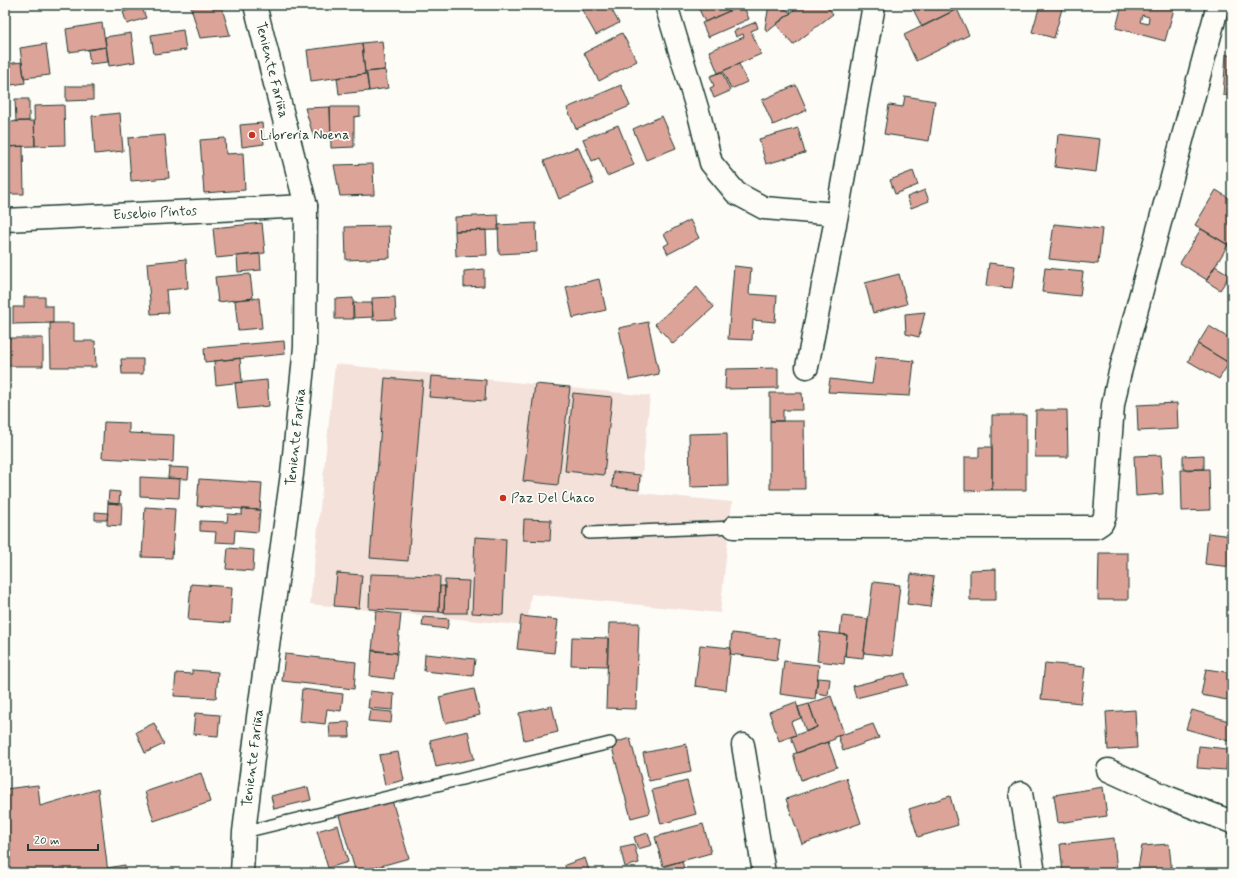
<svg xmlns="http://www.w3.org/2000/svg" width="1237" height="878" font-family="Mynerve,sans-serif">
<style>
.built{fill:#f3e1da}
.building{fill:#dca398;stroke:#1f3d34;fill-rule:evenodd}
.lines{fill:none;stroke-linecap:round;stroke-linejoin:round}
.service-casing{stroke:#1f3d34;stroke-width:14}
.minor-casing{stroke:#1f3d34;stroke-width:25}
.tertiary-casing{stroke:#1f3d34;stroke-width:25}
.service{stroke:#fdfcf7;stroke-width:11}
.minor{stroke:#fdfcf7;stroke-width:22}
.tertiary{stroke:#fdfcf7;stroke-width:22}
.poi-dot{fill:#c8321e;stroke:#fdfcf7;stroke-width:1.5}
.labels{text-anchor:middle;dominant-baseline:central;stroke-width:3.5;stroke-linejoin:round;paint-order:stroke}
.street-label{font-size:14px;fill:#1f3d34;stroke:#fdfcf7}
.poi-label{font-size:14px;fill:#1f3d34;stroke:#fdfcf7;text-anchor:start}
</style>
<rect width="100%" height="100%" fill="#fdfcf7"/>
<filter id="ink" filterUnits="userSpaceOnUse"><feTurbulence type="fractalNoise" baseFrequency=".025" numOctaves="2"/><feDisplacementMap in="SourceGraphic" scale="8" xChannelSelector="R" yChannelSelector="G"/><feConvolveMatrix kernelMatrix="1 2 1 2 8 2 1 2 1" color-interpolation-filters="sRGB"/></filter>
<g filter="url(#ink)">
<path class="built" d="M335,364L650,396L640,493L732,502L720,613L531,594L527,626L310,604Z"/>
<path class="building" d="M141,5L146,18L127,24L123,12Z
M201,5H221L230,35L200,38L191,8Z
M591,5H609L619,23L596,35L582,10Z
M697,5H727L729,11L705,22Z
M743,5L749,19L708,37L702,23Z
M769,5H779L791,13L767,32L765,28Z
M801,5H826L833,14L793,45L776,24Z
M911,5H965L922,27Z
M1040,5H1063L1054,38L1032,32Z
M1122,5H1160L1174,9L1165,41L1116,28ZM1142,15L1149,17L1148,24L1140,22Z
M957,9L969,35L916,61L904,35Z
M756,22L758,28L751,31L761,54L718,73L709,51L744,37L743,34L736,37L734,31Z
M102,23L106,47L69,52L66,29Z
M183,30L186,50L154,54L151,35Z
M131,33L135,62L109,66L105,37Z
M622,33L637,61L599,81L584,53Z
M382,41L385,70L365,72L362,43Z
M362,43L365,74L311,81L307,50Z
M46,44L50,75L24,78L20,48Z
M106,47L108,62L90,64L88,50Z
M1226,54L1232,57V96L1223,95Z
M22,62L25,83L5,86V64Z
M739,64L747,82L731,89L723,71Z
M385,70L388,88L369,91L366,72Z
M722,72L730,91L714,98L710,88L714,86L710,76Z
M365,74H367L369,91L339,94L337,78Z
M621,85L630,106L576,129L567,108Z
M796,85L807,110L773,125L762,100Z
M66,86H93V100L66,101Z
M905,96L935,101L929,141L884,134L889,105L903,107Z
M15,99H29V121H16Z
M64,105L65,145L35,146L34,106Z
M330,107H360V116L354,117V147L331,148Z
M330,107L331,138H314L305,108Z
M120,113L123,151L95,154L92,116Z
M662,116L676,148L646,160L633,129Z
M34,121L35,146L5,147V122Z
M262,123L264,144L242,147L240,125Z
M618,125L634,165L607,176L599,158L592,161L583,139Z
M798,128L805,153L766,164L759,139Z
M1058,134L1100,139L1096,172L1055,167Z
M165,135L169,178L131,181L128,138Z
M225,138L226,154L243,153L245,190L204,193L200,140Z
M23,146L24,194H5V147Z
M578,147L594,184L559,199L544,161Z
M373,164L374,195L340,196L334,165Z
M913,171L918,185L895,194L890,180Z
M925,190L929,201L911,208L907,197Z
M1216,190L1232,200V247L1195,225Z
M498,215L499,230L455,231V217Z
M690,220L699,238L668,254L664,246L669,243L664,234Z
M262,223L265,253L216,258L213,228Z
M536,223L537,252L499,254L498,225Z
M1054,224L1102,229L1098,264L1049,259Z
M389,226L390,258L346,260L345,227Z
M1201,229L1228,245L1207,280L1180,263Z
M486,230L487,255L456,256L455,231Z
M260,254L261,270L238,272L237,256Z
M186,259L188,288L166,290L168,313L151,314L147,263Z
M989,263L1015,266L1012,288L986,286Z
M734,266L751,268L749,294L777,296L775,322L753,320L752,340L728,339Z
M1215,266L1230,275L1220,290L1206,281Z
M1045,268L1083,272L1080,296L1042,292Z
M484,269V286L464,287V271Z
M250,274L253,298L218,302L215,277Z
M899,274L907,304L873,313L865,283Z
M599,279L606,310L573,318L566,287Z
M697,287L714,307L673,344L655,324Z
M24,297H45V306H53V323L13,324V307H24Z
M395,297L396,319L373,320L372,298Z
M259,298L262,328L238,330L235,300Z
M353,298L354,319H335V299Z
M353,303H372L373,317L353,318Z
M5,310H9V326H5Z
M925,312L919,337L906,334L905,314Z
M648,322L659,374L629,380L619,328Z
M50,323H74V341H95L96,367H51Z
M1209,326L1232,340V351L1226,361L1198,344Z
M7,338H43V366H7Z
M284,341L285,354L205,362L204,348Z
M1198,344L1229,363L1219,379L1188,361Z
M876,357L914,361L910,396L828,392L830,379L872,384Z
M240,358L242,382L216,385L214,361Z
M121,359H143V374H122Z
M778,368V388L725,389L726,369Z
M431,376L486,380L485,401L429,397Z
M385,378L423,381L408,561L370,558Z
M267,380L269,406L238,409L235,383Z
M535,384L570,387L558,485L523,481Z
M573,393L612,397L604,475L565,471Z
M770,393H802L803,410H783V421H770Z
M1177,403L1178,429L1138,431L1137,405Z
M1036,410H1067L1068,457H1035Z
M992,415H1026V490H992Z
M770,421H804L805,489H770Z
M104,422L129,423V433L174,435L173,462L102,458Z
M727,433L728,486L690,487L689,434Z
M979,447H992V490L965,491V457H979Z
M1161,455L1163,494L1136,496L1134,456Z
M1204,455V469H1183V456Z
M169,467L189,468L188,479L168,478Z
M1209,469L1210,510L1182,511L1181,470Z
M613,472L640,475L639,490L612,487Z
M140,477L180,479L179,498L140,496Z
M199,479L262,483L260,510L197,506Z
M109,491L120,492L119,504L108,503Z
M108,503L122,504L121,526L107,525Z
M145,507L175,509L172,558L142,557Z
M242,509L260,510L258,532L235,530L234,543L215,542L216,532L200,531V521L227,522L228,514L242,515Z
M95,512L108,513L107,520H95Z
M524,519L551,520L550,541L523,540Z
M1208,533L1232,536V567L1205,564Z
M475,537L506,539L503,615L472,613Z
M228,548L254,550L253,571L226,569Z
M1099,553H1128V600H1098Z
M996,569V600H970V570Z
M337,573L362,575L359,608L334,606Z
M370,574L440,576L439,612L369,609Z
M911,574L934,577L930,607L907,604Z
M445,580L469,581L467,613H444Z
M873,582L900,585L892,656L864,653Z
M191,584L232,587L230,623L188,620Z
M440,586H445L444,613L439,612Z
M376,611L401,614L397,653L372,651Z
M521,616L558,620L554,653L517,649Z
M842,616L868,619L863,658L845,656L847,635L840,634Z
M423,617L449,619L447,629L422,626Z
M609,623H639L636,709L606,708Z
M820,632L847,635L844,664L817,661Z
M732,633L780,639L777,660L730,654Z
M572,637L608,638L607,666L571,665Z
M700,645L731,648L726,690L695,686Z
M372,650L397,653L394,679L370,676Z
M285,654L356,662L354,689L282,681Z
M425,654L475,659L473,676L424,671Z
M784,661L819,665L815,699L780,694Z
M1045,663L1085,667L1081,703L1041,699Z
M1206,669L1232,673V701L1201,695Z
M192,670L218,672L216,698L174,696L176,673L192,674Z
M905,673L908,685L856,698L853,686Z
M818,678L830,679L828,695L816,693Z
M302,689L343,694L341,711L327,709L325,724L299,721Z
M474,689L480,715L445,723L439,697Z
M370,691L394,694L393,710L368,708Z
M831,696L844,734L834,737L835,739L797,753L791,737L817,727L809,704Z
M796,702L801,718L791,722L796,735L779,741L769,712Z
M809,704L817,727L806,732L798,707Z
M552,706L558,732L524,740L519,713Z
M370,710L392,712L391,723L368,721Z
M1135,710L1137,748L1108,750L1106,712Z
M1192,710L1232,722V742L1186,729Z
M195,713L220,715L218,736L193,734Z
M349,722L350,737H330L329,723Z
M154,723L164,744L145,753L136,732Z
M873,724L879,738L843,751L838,736Z
M468,731L474,759L436,767L430,740Z
M630,738L650,813L631,818L611,744Z
M828,742L837,767L801,780L793,754Z
M686,744L691,772L649,781L643,753Z
M1199,746L1228,749L1226,770L1197,768Z
M398,752L404,780L385,785L379,755Z
M201,773L210,802L154,821L145,792Z
M846,778L861,823L802,844L786,799Z
M687,781L696,814L661,824L652,790Z
M38,785L40,806L98,789L108,873H5V789Z
M308,787L311,800L274,809L271,796Z
M1103,787L1107,816L1058,823L1054,795Z
M950,796L958,825L918,837L909,809Z
M391,797L409,858L356,873L338,812Z
M703,824L711,853L663,866L655,837Z
M338,825L348,862L328,868L317,831Z
M648,833L652,845L638,849L634,837Z
M1114,838L1117,873H1063L1060,844Z
M634,844L639,863L625,867L620,847Z
M1169,844L1172,873H1124V870L1138,868L1142,846Z
M585,858L590,873H558L566,870L565,865Z
M682,861L685,873H667L665,866Z
M125,865L126,873H108L107,868Z"/>
<g class="lines">
<defs>
<path id="service" d="M589,533L734,527
M244,832L610,743"/>
<path id="minor" d="M666,5L700,118L711,163L736,193L764,208L837,214
M5,220L306,206
M807,367L837,214L874,5
M734,527H1096L1102,523L1105,516L1113,405L1119,376L1218,5
M743,745L764,873
M1108,770L1167,797L1232,822
M1021,793L1034,873"/>
<path id="tertiary" d="M242,873L244,832L258,717L292,474L305,347L306,206L255,5"/>
</defs>
<use href="#service" class="service-casing"/>
<use href="#minor" class="minor-casing"/>
<use href="#tertiary" class="tertiary-casing"/>
<use href="#service" class="service"/>
<use href="#minor" class="minor"/>
<use href="#tertiary" class="tertiary"/>
</g>
</g>
<g class="poi-dot">
<circle cx="252" cy="135" r="4"/>
<circle cx="503" cy="498" r="4"/>
</g>
<g class="labels">
<g class="street-label">
<text transform="translate(272 70) rotate(76)">Teniente Fariña</text>
<text transform="translate(155 213) rotate(-3)">Eusebio Pintos</text>
<text transform="translate(296 437) rotate(-84)">Teniente Fariña</text>
<text transform="translate(253 758) rotate(-83)">Teniente Fariña</text>
</g>
<g class="poi-label">
<text x="260" y="135">Libreria Noena</text>
<text x="511" y="498">Paz Del Chaco</text>
</g>
</g>
<rect width="1237" height="878" fill="none" stroke="#fdfcf7" stroke-width="20"/>
<rect x="10" y="10" width="1217" height="858" fill="none" stroke="#1f3d34" stroke-width="1.5" filter="url(#ink)"/>
<path d="M28 844v6h70v-6" fill="none" stroke="#1f3d34" stroke-width="2"/>
<text x="34" y="844" font-size="12" fill="#1f3d34" stroke="#fdfcf7" stroke-width="3" paint-order="stroke">20 m</text>
</svg>
